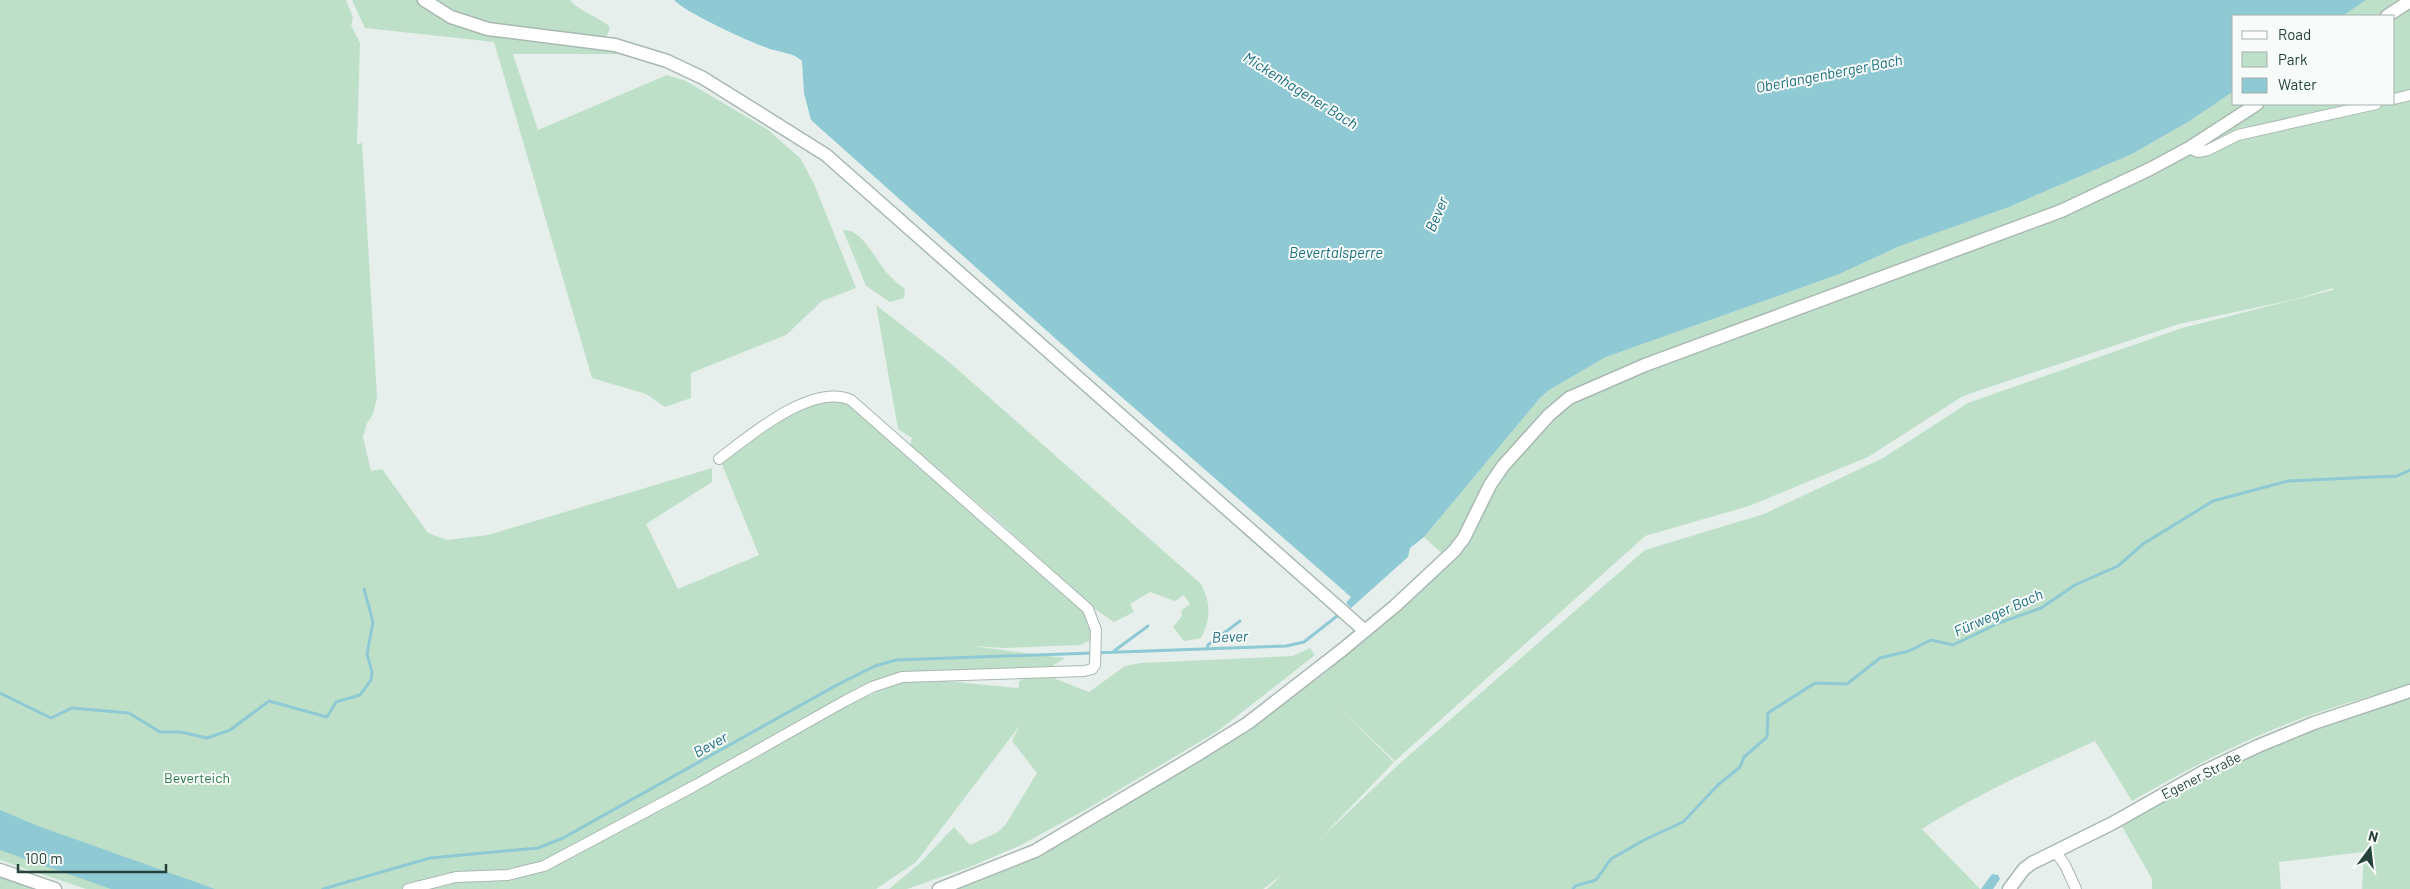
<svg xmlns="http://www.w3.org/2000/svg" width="2410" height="889" font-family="Barlow,sans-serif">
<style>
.green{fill:#bfe0c8;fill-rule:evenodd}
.water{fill:#8ec9d4}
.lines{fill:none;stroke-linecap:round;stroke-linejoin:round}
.stream{stroke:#8ec9d4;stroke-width:3}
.minor-casing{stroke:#a8b8b2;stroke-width:12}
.tertiary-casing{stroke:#a8b8b2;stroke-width:15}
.minor{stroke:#fff;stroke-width:10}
.tertiary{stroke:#fff;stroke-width:12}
.labels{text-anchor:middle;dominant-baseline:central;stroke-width:4;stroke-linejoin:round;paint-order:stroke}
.street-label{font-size:14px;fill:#24423a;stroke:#f7fbf9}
.park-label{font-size:14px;fill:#2d7a4b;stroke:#f7fbf9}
.water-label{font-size:15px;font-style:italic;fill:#1c6f80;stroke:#f7fbf9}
</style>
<rect width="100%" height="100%" fill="#e6efeb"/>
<path class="green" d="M0,0H346L353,18L351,25L360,43L357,144L362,143L377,397L373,414L367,423L363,437L371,471L382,469L428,533L447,540L488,535L712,468V482L646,524L678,589L759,555L721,462L792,412L833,399L854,405L1083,607L1092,624L1093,639L1080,645L1004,648L972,646L1065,658L1041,673L1089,692L1125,666L1141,663L1293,656L1310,648L1315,655L1218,731L1085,810L1021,845L970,867L907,889H889L919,864L954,827L970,845L998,832L1006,824L1037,773L1012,741L1020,725L916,862L876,889H86L0,860ZM1039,674L1019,681V688C987,686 953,680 920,680C882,681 803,731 767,750L872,687L919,675Z
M352,0H417L452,21L610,49L617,54H513L538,130L667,75L686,81L767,129L801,159L814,184L856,288L822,301L786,335L691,373V398L665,407L646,394L592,378L494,42L365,28Z
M432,0H570C580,12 597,16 609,26V31L605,38C547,32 482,33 432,0Z
M2366,0H2410V684C2377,695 2344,703 2311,715C2248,737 2189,768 2132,801L2095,741C2036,768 1977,794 1922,829L1980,889H1267L1282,875L1263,889H955L1039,856L1238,736L1323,675L1452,563L1424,537L1540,398L1549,390L1606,357L1837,275L1900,246L2009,207L2132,154L2188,122L2234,91V104H2394V16H2343ZM2333,288V290L2182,328L1968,403L1883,458L1764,514L1645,550L1398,765L1320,839L1394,762L1339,708L1395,761L1645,536L1749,506L1868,457L1963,396L2179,324L2296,299Z
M843,230C862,228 876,261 887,273C892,279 899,284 905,289L904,298L890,302L866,286Z
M876,305L948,361L1201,584C1211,603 1211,619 1201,638L1184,641L1173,627L1182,616L1181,611L1190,604L1184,595L1175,601L1150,592L1130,604L1134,612L1114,622L1095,609L995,518L910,445L912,438L898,429Z
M2410,694V889H2362L2364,852L2279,862L2281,889H2152V879L2119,821L2260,748Z
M0,876L37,889H0Z"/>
<path class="water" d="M674,0H2366L2343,16H2234V91L2188,122L2132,154L2009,207L1900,246L1837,275L1606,357L1549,390L1540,398L1424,537L1410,548L1408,557L1351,608L1346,603L1351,597L1093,372L811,120L804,93L802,61C793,53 784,53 774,50C755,45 686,13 674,0Z
M0,810L38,826L215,889H111L11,854L0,850Z
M1992,874L1998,875L2000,879L1993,889H1981Z"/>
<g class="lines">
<path class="stream" d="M1207,649L1208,645L1240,621
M1114,651L1148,626
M0,693L51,718L72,708L129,713L160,732H181L207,738L230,730L269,701L327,717L336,702L360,695L371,680L372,672L367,654L373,622L364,589
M323,889L430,858L538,848L563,838L835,686L875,666L896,660L1286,646L1304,642L1337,616
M1573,889L1575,886L1596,880L1611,859L1644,840L1683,822L1718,785L1740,767L1744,757L1767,737L1768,713L1815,683L1847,684L1880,658L1909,651L1931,640L1953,645L1999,623L2041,608L2075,585L2118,566L2143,544L2213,501L2288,481L2397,476L2410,470"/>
<defs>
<path id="minor" d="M2394,99L2410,95
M2189,148L2198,152L2208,150L2238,135L2376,104
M2055,851L2065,865L2076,889
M408,889L456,877L508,875L544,866L696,785L845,701L872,687L902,677L1084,671L1092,669L1095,665L1096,630L1088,609L851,400C812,382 748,437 719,459"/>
<path id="tertiary" d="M424,0L451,17L488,29L615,45L667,61L703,78L826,155L1365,631
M2387,16L2410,1
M0,870L55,889
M939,889L1035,851L1195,756L1248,723L1342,650L1395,606L1454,551L1464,538L1490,485L1503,466L1549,415L1569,398L1645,365L2061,211L2150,169L2189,148L2257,104
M2009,889L2024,869L2032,863L2113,823L2203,772L2258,746L2314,723L2410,691"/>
</defs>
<use href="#minor" class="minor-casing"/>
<use href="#tertiary" class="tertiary-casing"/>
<use href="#minor" class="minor"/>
<use href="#tertiary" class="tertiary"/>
</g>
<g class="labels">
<g class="street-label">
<text transform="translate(2201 775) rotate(-27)">Egener Straße</text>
</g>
<g class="park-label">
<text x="197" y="777">Beverteich</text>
</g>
<g class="water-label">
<text transform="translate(1829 73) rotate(-11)">Oberlangenberger Bach</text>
<text transform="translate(1301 90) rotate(32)">Mickenhagener Bach</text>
<text transform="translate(1436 214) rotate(-67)">Bever</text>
<text x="1336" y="252">Bevertalsperre</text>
<text transform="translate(1998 612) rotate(-24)">Fürweger Bach</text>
<text transform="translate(1230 636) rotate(-2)">Bever</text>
<text transform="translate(710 744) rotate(-29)">Bever</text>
</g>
</g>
<rect x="2232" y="15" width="162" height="90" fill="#f7fbf9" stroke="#a3b1ad"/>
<rect x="2242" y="31" width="25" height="8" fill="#ffffff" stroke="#a3b1ad"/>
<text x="2278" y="40" font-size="15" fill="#24423a">Road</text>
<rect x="2242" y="52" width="25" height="15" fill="#bfe0c8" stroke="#a3b1ad"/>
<text x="2278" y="65" font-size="15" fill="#24423a">Park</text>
<rect x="2242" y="78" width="25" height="15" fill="#8ec9d4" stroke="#a3b1ad"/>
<text x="2278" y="90" font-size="15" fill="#24423a">Water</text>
<g transform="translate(2370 849) rotate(15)" stroke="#f7fbf9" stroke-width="4" paint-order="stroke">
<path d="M0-4L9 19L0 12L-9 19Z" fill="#24423a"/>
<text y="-8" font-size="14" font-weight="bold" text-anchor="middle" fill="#24423a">N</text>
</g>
<path d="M18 864v8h148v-8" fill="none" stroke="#24423a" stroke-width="2.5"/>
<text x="25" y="864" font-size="15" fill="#24423a" stroke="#f7fbf9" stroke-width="4" paint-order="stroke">100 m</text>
</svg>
